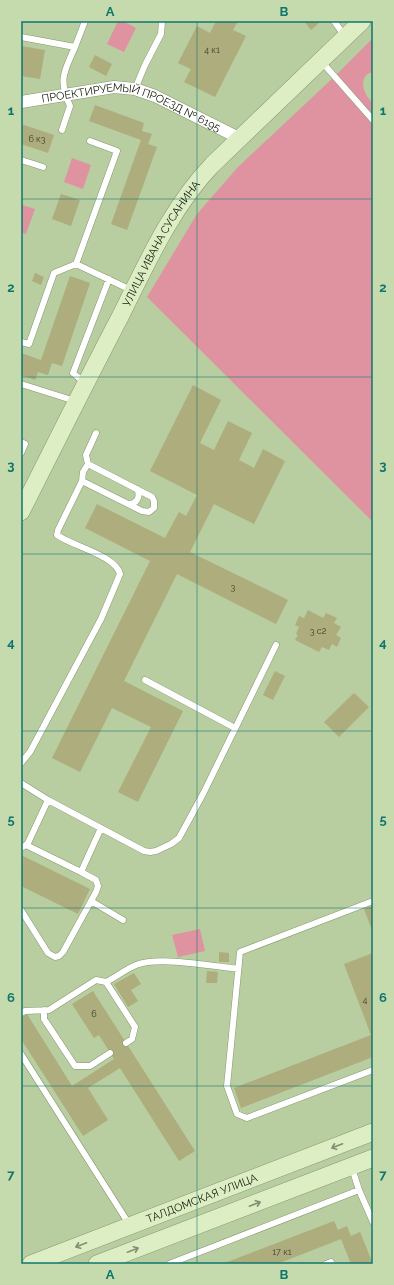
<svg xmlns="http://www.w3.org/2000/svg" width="394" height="1285" font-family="Raleway,sans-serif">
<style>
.green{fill:#df93a0}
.building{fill:#adad7d}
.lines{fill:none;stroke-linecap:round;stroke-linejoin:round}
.lane-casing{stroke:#86996e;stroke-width:7}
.street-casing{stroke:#86996e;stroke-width:13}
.secondary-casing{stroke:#86996e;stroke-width:18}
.lane{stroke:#fff;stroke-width:6}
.street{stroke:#fff;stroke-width:12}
.secondary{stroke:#ddedc4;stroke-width:17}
.oneway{stroke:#838f71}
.grid{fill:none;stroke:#0f766e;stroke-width:1;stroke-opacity:0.55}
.labels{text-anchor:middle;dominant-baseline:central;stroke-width:3.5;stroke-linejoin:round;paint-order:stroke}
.number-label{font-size:9px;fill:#3b4028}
.street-label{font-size:11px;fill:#151c0c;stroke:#c5daad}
.neatline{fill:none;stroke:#0f766e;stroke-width:1.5}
.grid-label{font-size:13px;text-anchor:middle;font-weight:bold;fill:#0f766e}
</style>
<rect width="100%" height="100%" fill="#b8cda0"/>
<path class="green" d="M118,21H123L136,28L124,52L107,44Z
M373,38V72C357,75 363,95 373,103V522L147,297L197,214L238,167L335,76Z
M72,158L91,165L83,189L64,182Z
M22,205L35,209L26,234L21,232Z
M200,929L205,951L178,957L172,935Z"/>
<path class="building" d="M216,21H238L233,30L246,36L215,97L184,82L191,69L178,63L197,26L210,33Z
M304,21H318L319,23L311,30Z
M21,46L45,50L40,79L21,76Z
M95,55L112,64L106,76L89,67Z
M95,105L144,123L142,131L152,134L148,144L157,147L127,230L111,224L141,140L89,121Z
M21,124L54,135L48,153L21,144Z
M61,194L80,200L71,226L52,219Z
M35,273L44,277L41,285L32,281Z
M70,276L90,283L62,366L52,363L48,375L38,372L35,380L21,375V353L41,360Z
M193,385L221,400L200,443L214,450L228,421L252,433L239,460L254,468L263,449L285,461L254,524L214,504L190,552L288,600L276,624L177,574L124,681L183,711L138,802L118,792L151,727L112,708L80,772L52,758L150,561L85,528L97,504L165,538L179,512L186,516L197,495L150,471Z
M308,610L323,618L326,613L337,618L334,623L341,627L336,635L341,638L337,647L332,644L329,650L322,647L319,652L295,640L298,635L296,634L299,627L295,625L299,616L304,618Z
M275,671L285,676L273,700L263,695Z
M354,693L369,707L339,737L324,722Z
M23,856L90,889L78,914L21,886V861Z
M373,906V933L364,909Z
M219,952L229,953V962H219Z
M373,953V1057L241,1108L234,1088L371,1035L344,964Z
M207,971L218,972L217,983H206Z
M134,973L141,984L131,990L138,1001L128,1007L114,984Z
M93,991L195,1151L179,1161L120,1068L88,1088L108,1120L83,1136L21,1039V1018L27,1014L72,1086L114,1059L99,1035L94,1038L72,1004Z
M334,1221L338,1230L347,1226L351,1236L360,1232L373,1264H351L341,1239L277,1264H222Z"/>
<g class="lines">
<defs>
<path id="lane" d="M334,21L344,35
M21,37L75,47L85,21
M321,61L373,120
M135,89L145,65L161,34L162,21
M62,130L70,106C58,79 64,72 75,47
M21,160L43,167
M76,264L131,290
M21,342L29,344L54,273L76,264L117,151L90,141
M85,383L73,373L109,279
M21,384L75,401
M21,442L25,444L21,453
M82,481L142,511L149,512L154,508V501L152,497L88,464
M128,504C137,504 141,497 137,489
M145,680L235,728
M21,763L30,752L101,619L120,574C115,555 72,546 57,535L58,530L82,481L83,472L88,464L86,455L96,433
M21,783L48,800L144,851L150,852L156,851L171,844L179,838L203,794L276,645
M26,845L81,872
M21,848L26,845L28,843L48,800
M91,901L123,920
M373,901L240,952L227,1086L237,1114L247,1118L373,1070
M21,910L48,953L55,957L59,956L63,952L96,892L98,886L96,880L81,872L101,828
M106,982C116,977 126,969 136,965C159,956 212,966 238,969
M44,1010V1019L75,1066H90L110,1053
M21,1013L25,1011L49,1010L96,980L106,982L135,1027L132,1039L126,1043
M21,1054L129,1224
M352,1168L359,1190L373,1222
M169,1264L359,1190
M326,1264L331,1262L332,1264"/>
<g id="street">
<path id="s1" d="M21,102L114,87L135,89L155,96L239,138"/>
</g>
<g id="secondary">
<path id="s2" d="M21,512C54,446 87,380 121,315C147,263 171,208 212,165L362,21"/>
<path id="s3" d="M31,1264L373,1132"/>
<path d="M97,1264L373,1158"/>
</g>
</defs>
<use href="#lane" class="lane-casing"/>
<use href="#street" class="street-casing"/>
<use href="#secondary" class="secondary-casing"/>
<use href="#lane" class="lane"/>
<use href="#street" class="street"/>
<use href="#secondary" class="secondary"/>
</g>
<defs><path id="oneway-shaft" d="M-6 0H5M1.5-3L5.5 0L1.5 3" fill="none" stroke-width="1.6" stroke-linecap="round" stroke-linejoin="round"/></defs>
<g class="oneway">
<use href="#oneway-shaft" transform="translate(337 1146) rotate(159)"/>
<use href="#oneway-shaft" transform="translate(255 1204) rotate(-21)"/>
<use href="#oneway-shaft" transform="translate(81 1245) rotate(159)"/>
<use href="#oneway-shaft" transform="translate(133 1250) rotate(-21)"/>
</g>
<path class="grid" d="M197,21V1264M21,199H373M21,377H373M21,554H373M21,731H373M21,908H373M21,1086H373"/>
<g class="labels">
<g class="number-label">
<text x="212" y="50">4 к1</text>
<text x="37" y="139">6 к3</text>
<text x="233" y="587">3</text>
<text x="318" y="631">3 с2</text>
<text x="365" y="1000">4</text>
<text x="94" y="1014">6</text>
<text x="282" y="1252">17 к1</text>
</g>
<g class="street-label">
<text stroke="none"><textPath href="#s1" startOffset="115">ПРОЕКТИРУЕМЫЙ ПРОЕЗД № 6195</textPath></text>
<text stroke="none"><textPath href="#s2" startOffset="303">УЛИЦА ИВАНА СУСАНИНА</textPath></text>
<text stroke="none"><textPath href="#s3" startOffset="183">ТАЛДОМСКАЯ УЛИЦА</textPath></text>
</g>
</g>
<rect width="394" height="1285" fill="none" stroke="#c5daad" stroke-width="44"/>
<rect x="22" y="22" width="350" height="1241" class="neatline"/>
<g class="grid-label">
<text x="110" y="16">A</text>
<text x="284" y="16">B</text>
<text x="11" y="115">1</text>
<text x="383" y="115">1</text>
<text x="11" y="292">2</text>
<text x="383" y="292">2</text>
<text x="11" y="470">3</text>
<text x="383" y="470">3</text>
<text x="11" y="647">4</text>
<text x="383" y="647">4</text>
<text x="11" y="824">5</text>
<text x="383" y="824">5</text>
<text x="11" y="1002">6</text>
<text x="383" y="1002">6</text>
<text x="11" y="1179">7</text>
<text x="383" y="1179">7</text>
<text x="110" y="1279">A</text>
<text x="284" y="1279">B</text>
</g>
</svg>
